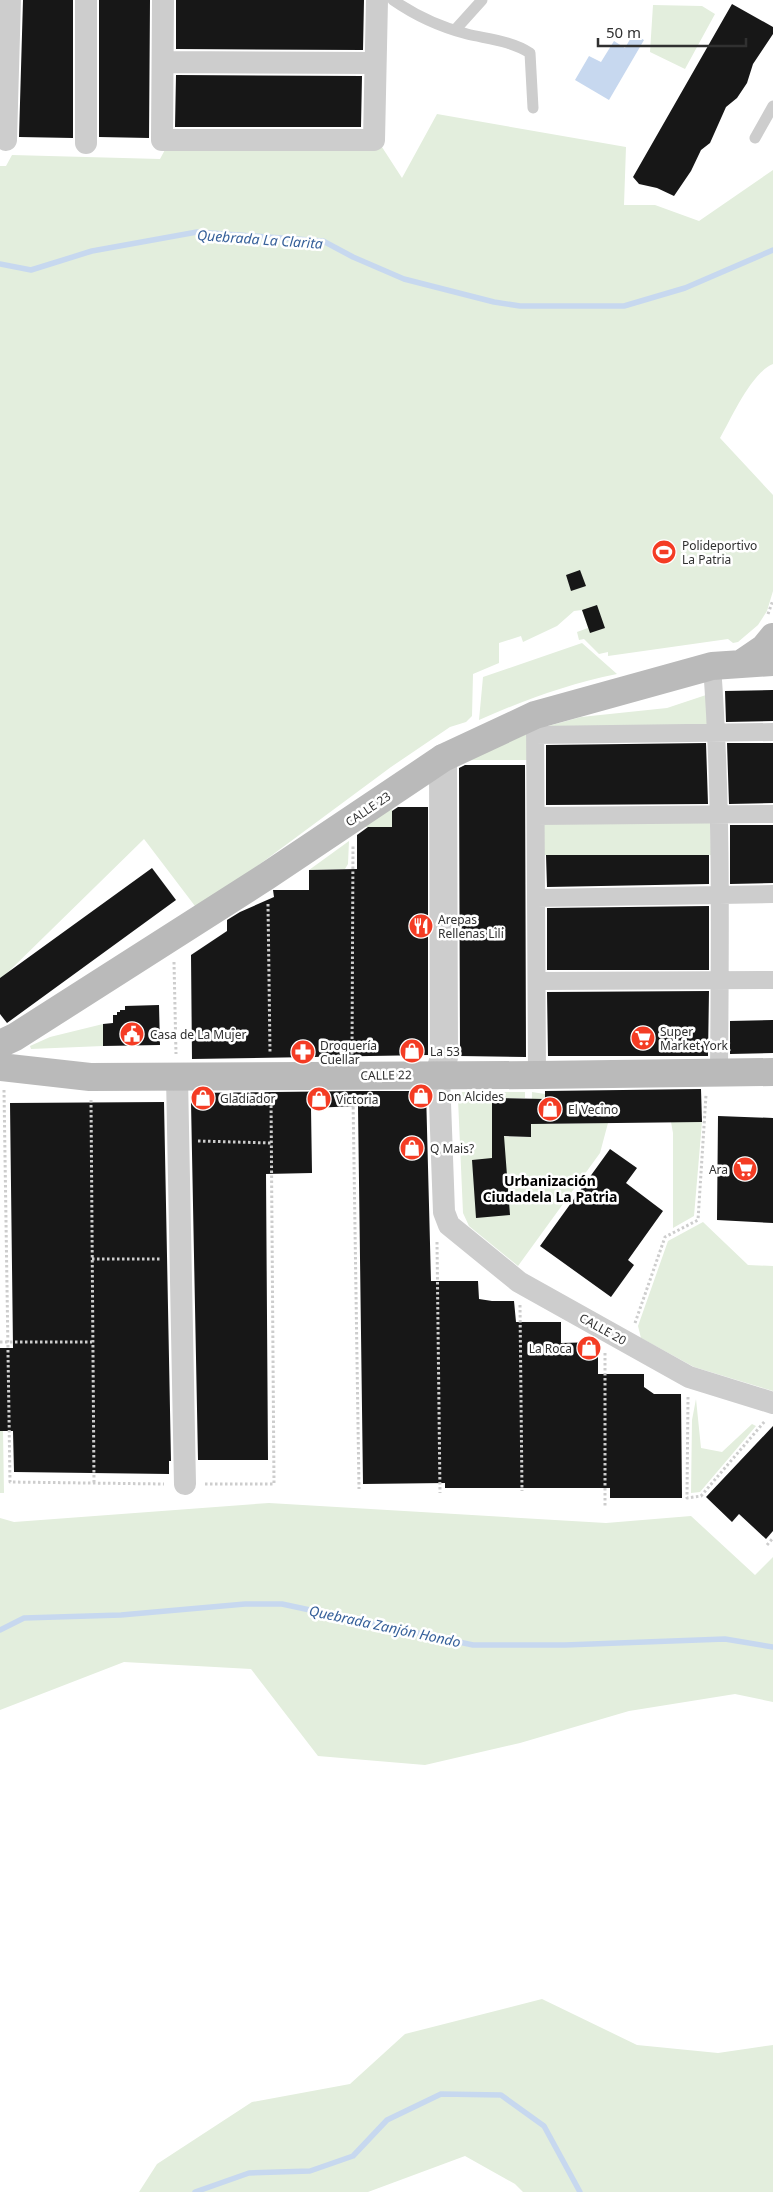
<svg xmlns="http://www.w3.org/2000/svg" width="773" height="2192" font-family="'Noto Sans',sans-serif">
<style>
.green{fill:#e3eedd}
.water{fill:#c7d8ef}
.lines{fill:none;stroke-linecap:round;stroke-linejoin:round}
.stream{stroke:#c7d8ef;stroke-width:5.5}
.building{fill:#171717}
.path{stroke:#cdcdcd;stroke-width:3;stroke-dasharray:2.5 2.5;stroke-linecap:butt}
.service{stroke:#cdcdcd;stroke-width:11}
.pedestrian{stroke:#cdcdcd;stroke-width:18}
.minor{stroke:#cdcdcd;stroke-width:22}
.tertiary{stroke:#cdcdcd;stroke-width:28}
.secondary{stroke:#bababa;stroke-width:28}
.labels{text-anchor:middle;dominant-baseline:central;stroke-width:5;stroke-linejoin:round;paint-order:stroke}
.poi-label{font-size:12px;fill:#303030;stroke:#fff;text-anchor:start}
.street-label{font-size:12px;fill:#303030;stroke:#fff}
.water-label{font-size:14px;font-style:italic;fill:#36609a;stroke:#fff}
.neighbourhood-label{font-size:14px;font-weight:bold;fill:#000;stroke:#fff}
</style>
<rect width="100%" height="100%" fill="#fff"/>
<path class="green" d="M653,5L702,6L715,14L685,69L650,52Z
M437,114L626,147L624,205H655L699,221L773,170V364C751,373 732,417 720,438L773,495V591L767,611L758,625L738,642L733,643L728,639L608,656V652L599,654L584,639L579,640L577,632L588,628L582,610L574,611L557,626L523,642L521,636L499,643V663L473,674L472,716L466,722L450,727L391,767L198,910L144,839L0,980V166H6L12,155L160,159L167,146L380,144L402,178Z
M582,643L617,674C568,684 524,700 479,720L483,677Z
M712,693V729L541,728L581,717L667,708Z
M531,732L532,760H468Z
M392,807V827H357Z
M544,820H710L711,855H544Z
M349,841L348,864L345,869L309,870Z
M103,1024V1046L31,1049L30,1046L50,1037Z
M462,1092H525V1098H492V1136L531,1137L532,1092L545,1094L546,1124L608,1123L600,1153L518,1266L469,1226L463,1213L458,1099Z
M671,1122H702L694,1216L673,1228V1133Z
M703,1222L748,1265L773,1266V1391L694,1367L641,1338L638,1326L668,1241Z
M696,1399L701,1448L722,1452L752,1424L756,1426L700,1492L691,1493L692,1420Z
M0,1431H3L4,1493H0Z
M269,1503L606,1523L691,1516L755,1575L773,1557V1702L735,1694L629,1711L520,1743L425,1765L318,1756L251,1669L124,1662L0,1710V1518L14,1522Z
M542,1999L637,2045L718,2053L773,2045V2192H523L515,2184L465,2156L368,2192H139L157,2164L252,2102L350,2084L405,2034Z"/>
<path class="water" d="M633,34L644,40L609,100L575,80L589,56L601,62L614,41L625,48Z"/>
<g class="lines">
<path class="stream" d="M0,264L31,270L92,251L197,232L323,241L353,257L404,279L494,302L520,306H624L685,288L773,250
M0,1630L24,1618L121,1615L245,1604H282L473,1645H565L725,1639L773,1647
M195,2192L249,2173L310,2171L353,2156L387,2120L441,2094L501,2095L544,2126L580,2192"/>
</g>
<path class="building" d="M23,0H73V138L19,137Z
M99,0H150L149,138L99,137Z
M176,0H364L363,50L176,49Z
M732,4L773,27V34L753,64L747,83L737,98L726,107L710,143L701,150L691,171L674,196L657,188L639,184L633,177Z
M176,75L362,76L361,127H175Z
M580,570L586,586L571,591L566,575Z
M597,605L605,628L590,633L582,610Z
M773,690V721L726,722L725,691Z
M706,743L708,804L546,805V745Z
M727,743H773V803L729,804Z
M465,765H525L526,1057L460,1056L459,768Z
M398,807H428V1055L192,1059L191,955L227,931V920L240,912L274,897L273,890H309V870L357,869V835L368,827H392V811Z
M730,825H773V883L730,884Z
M546,855H709V884L547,887Z
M152,868L176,900L7,1023L0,1014V978Z
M709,906V970H547V908Z
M709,991L708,1056H548L547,992Z
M159,1005L160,1045L103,1046V1024L113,1023V1015H117V1012H120V1010H125V1006Z
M773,1020V1053L730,1054V1021Z
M701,1089L702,1122L531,1124V1137L504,1136L510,1215L476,1218L472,1160L492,1158V1098L545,1099V1091Z
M358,1091H426L431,1281H478L479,1299L492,1301H514L516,1322H561V1343L598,1342V1374H644V1387L654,1394H681L682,1498H610V1488H445V1483L363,1484L358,1106L311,1108L312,1173L266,1174L268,1460H198L191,1102H192V1093Z
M164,1102L171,1461H169V1474L14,1472L13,1431H0V1348H13L10,1103Z
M718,1116L773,1118V1223L717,1220Z
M610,1149L637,1168L626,1183L663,1211L628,1260L634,1265L611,1297L540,1246Z
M773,1426V1531L766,1539L739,1514L732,1522L706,1497Z"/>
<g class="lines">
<path class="path" d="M768,614L773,600
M268,904L270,1053
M174,962L176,1054
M352,1054L353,845
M4,1090L10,1482L164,1484
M353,1097L359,1489
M91,1100L94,1483
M198,1141L271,1143
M437,1242L440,1493
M92,1259H161
M520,1305L522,1491
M635,1323L665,1237L698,1220L706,1095
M0,1342H92
M605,1353V1506
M688,1397L687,1498L701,1496L765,1421
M205,1484H274L271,1099
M767,1545L773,1538"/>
<path class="service" d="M393,0C416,16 440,27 467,34C488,39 512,41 530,53L533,108
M455,30L482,0
M755,138L773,106"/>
<path class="pedestrian" d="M712,666C722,801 720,937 719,1073
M535,715L537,1075
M535,735L773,732
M536,816L773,814
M537,898L773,894
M538,981L773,980"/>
<path class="minor" d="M163,0L162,140H374L377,0
M163,62L375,63
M6,140L10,0
M86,143V0
M439,1075L444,1212L449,1225L519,1282L689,1377L773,1403
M177,1077L185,1484"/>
<path class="tertiary" d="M439,1075L444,1057L443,758"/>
<path class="secondary" d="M742,663L764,648L773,637
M0,1044L15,1037L267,876L443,758L535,715L712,666L773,662
M0,1067L90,1077L537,1075L773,1072"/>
</g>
<defs>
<symbol id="stadium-disc" viewBox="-11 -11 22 22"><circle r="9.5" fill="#f43c24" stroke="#fff"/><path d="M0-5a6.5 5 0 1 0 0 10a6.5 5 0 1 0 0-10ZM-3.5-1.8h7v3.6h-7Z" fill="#fff"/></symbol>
<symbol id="restaurant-disc" viewBox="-11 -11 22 22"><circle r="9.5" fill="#f43c24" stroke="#fff"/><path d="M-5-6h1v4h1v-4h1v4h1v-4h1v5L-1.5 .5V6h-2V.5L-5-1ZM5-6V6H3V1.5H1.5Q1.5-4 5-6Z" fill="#fff"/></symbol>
<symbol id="civic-disc" viewBox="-11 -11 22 22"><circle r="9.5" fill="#f43c24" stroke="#fff"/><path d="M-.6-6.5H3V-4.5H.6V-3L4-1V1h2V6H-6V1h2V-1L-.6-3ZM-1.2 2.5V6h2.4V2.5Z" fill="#fff"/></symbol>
<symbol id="supermarket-disc" viewBox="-11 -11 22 22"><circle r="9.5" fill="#f43c24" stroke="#fff"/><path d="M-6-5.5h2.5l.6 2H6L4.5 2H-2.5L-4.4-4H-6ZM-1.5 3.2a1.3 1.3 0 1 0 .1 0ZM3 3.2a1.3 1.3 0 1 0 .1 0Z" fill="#fff"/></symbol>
<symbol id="shop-disc" viewBox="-11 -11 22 22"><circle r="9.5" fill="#f43c24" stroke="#fff"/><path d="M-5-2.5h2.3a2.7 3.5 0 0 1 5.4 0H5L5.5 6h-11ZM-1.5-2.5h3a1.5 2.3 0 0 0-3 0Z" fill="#fff"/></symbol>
<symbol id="pharmacy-disc" viewBox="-11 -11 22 22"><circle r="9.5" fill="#f43c24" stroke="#fff"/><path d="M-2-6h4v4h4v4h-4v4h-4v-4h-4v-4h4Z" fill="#fff"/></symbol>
</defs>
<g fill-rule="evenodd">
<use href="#stadium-disc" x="650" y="538" width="28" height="28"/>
<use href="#restaurant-disc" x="407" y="912" width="28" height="28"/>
<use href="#civic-disc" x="118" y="1020" width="28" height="28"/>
<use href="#supermarket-disc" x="629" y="1024" width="28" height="28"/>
<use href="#shop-disc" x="398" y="1037" width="28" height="28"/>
<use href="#pharmacy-disc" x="289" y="1038" width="28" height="28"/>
<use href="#shop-disc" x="407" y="1082" width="28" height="28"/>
<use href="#shop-disc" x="189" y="1084" width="28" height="28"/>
<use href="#shop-disc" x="305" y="1085" width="28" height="28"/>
<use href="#shop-disc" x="536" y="1095" width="28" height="28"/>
<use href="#shop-disc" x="398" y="1134" width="28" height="28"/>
<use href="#supermarket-disc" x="731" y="1155" width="28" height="28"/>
<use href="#shop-disc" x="575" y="1334" width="28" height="28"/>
</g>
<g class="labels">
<g class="poi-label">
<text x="682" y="545">Polideportivo<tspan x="682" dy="14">La Patria</tspan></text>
<text x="438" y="919">Arepas<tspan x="438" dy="14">Rellenas Lili</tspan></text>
<text x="660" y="1031">Super<tspan x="660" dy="14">Market York</tspan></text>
<text x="150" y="1034">Casa de La Mujer</text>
<text x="320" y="1045">Droguería<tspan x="320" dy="14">Cuellar</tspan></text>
<text x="430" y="1051">La 53</text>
<text x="438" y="1096">Don Alcides</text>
<text x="220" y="1098">Gladiador</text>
<text x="336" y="1099">Victoria</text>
<text x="568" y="1109">El Vecino</text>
<text x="430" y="1148">Q Mais?</text>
<text x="728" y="1169" text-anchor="end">Ara</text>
<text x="572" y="1348" text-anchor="end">La Roca</text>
</g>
<g class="street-label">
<text transform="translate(368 809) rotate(-34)">CALLE 23</text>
<text transform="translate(386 1075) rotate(-1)">CALLE 22</text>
<text transform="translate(603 1329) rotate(29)">CALLE 20</text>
</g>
<g class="water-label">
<text transform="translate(260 239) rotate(4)">Quebrada La Clarita</text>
<text transform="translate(385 1626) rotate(12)">Quebrada Zanjón Hondo</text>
</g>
<g class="neighbourhood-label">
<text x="550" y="1180">Urbanización<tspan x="550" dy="16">Ciudadela La Patria</tspan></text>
</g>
</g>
<path d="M598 38v8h148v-8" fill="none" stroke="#303030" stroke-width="2.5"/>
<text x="606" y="38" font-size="15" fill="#303030" stroke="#ffffff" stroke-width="4" paint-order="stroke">50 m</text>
</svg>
